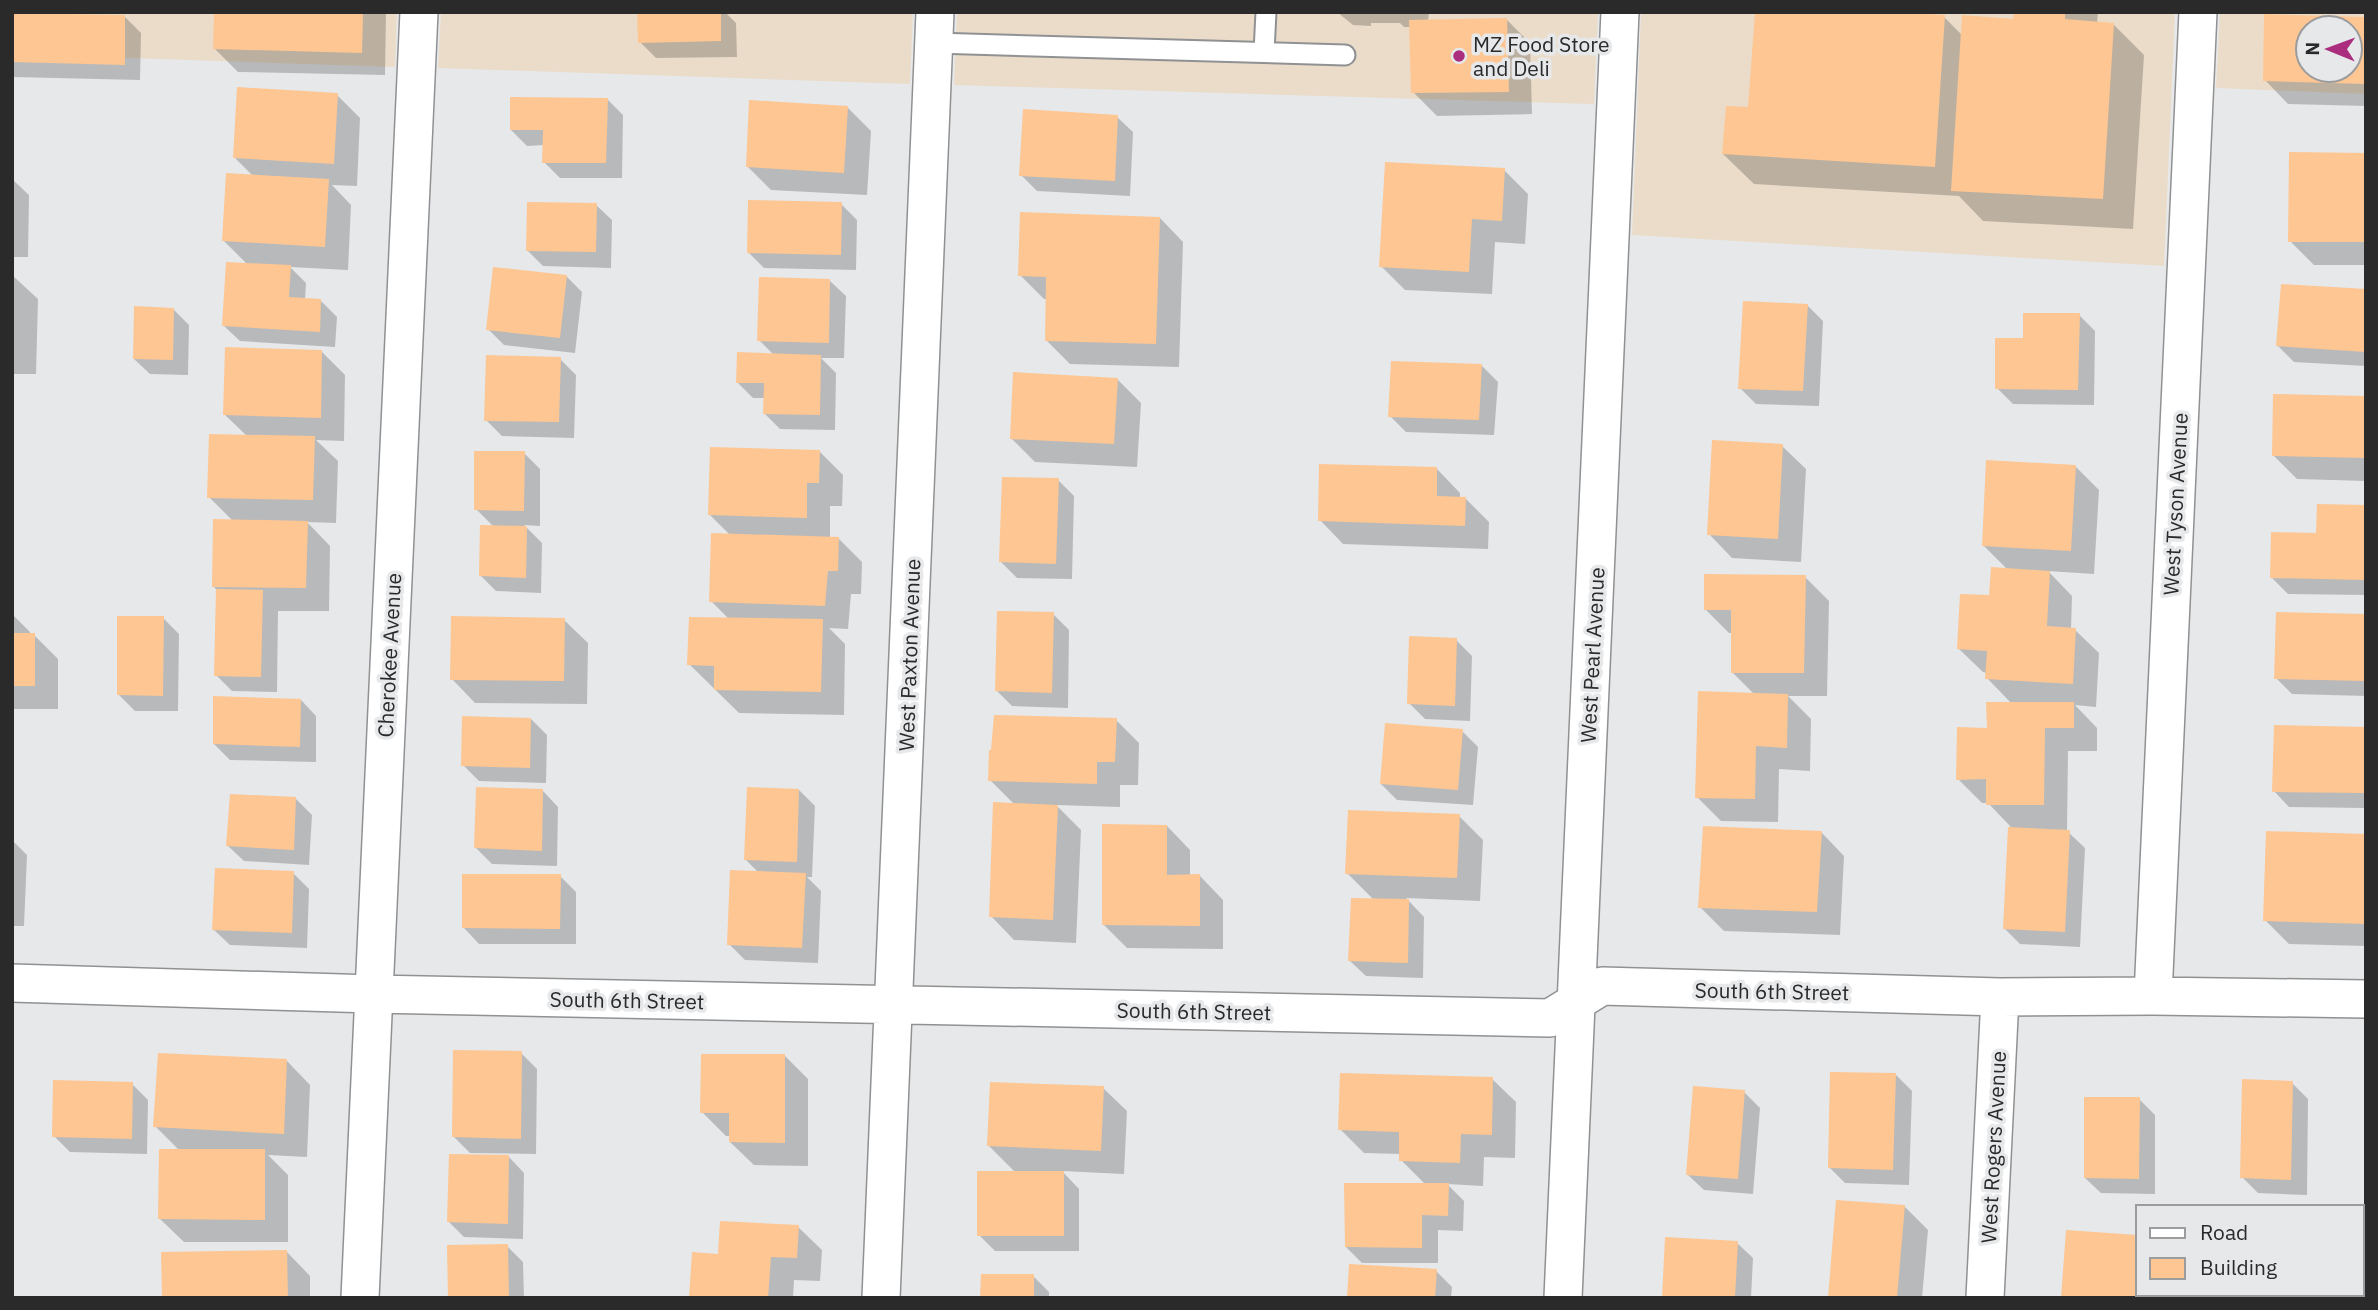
<svg xmlns="http://www.w3.org/2000/svg" width="2378" height="1310" font-family="'IBM Plex Sans',sans-serif">
<style>
.commercial{fill:#eadcc9;fill-rule:evenodd}
.shadow{fill:#0003;fill-rule:evenodd}
.building{fill:#fec692;fill-rule:evenodd}
.lines{fill:none;stroke-linecap:round;stroke-linejoin:round}
.service-casing{stroke:#909193;stroke-width:23}
.minor-casing{stroke:#909193;stroke-width:40}
.service{stroke:#fff;stroke-width:19}
.minor{stroke:#fff;stroke-width:37}
.poi-dot{fill:#aa2d7e;stroke:#e6e8ea;stroke-width:2.5}
.labels{text-anchor:middle;dominant-baseline:central;stroke-width:7;stroke-linejoin:round;paint-order:stroke}
.poi-label{font-size:21px;fill:#2a2a2b;stroke:#e6e8ea;text-anchor:start}
.street-label{font-size:21px;fill:#2a2a2b;stroke:#e6e8ea}
</style>
<rect width="100%" height="100%" fill="#e6e8ea"/>
<path class="commercial" d="M12,12H397L395,67L12,54Z
M441,12H913L910,84L438,68Z
M957,12H1598L1594,104L954,85Z
M1641,12H2175L2164,266L1632,235Z
M2220,12H2366V94L2216,88ZM2308,28H2350V70H2308Z"/>
<path class="shadow" d="M215,12H386L385,75L238,72L215,49Z
M639,12H725L736,23L737,57L656,58L640,42Z
M1337,12H1429L1428,21L1507,20L1530,43L1532,114L1437,116L1413,92L1411,27H1404L1400,23H1371V26L1353,25Z
M2016,12H2098L2097,23L2114,25L2144,55L2133,229L1983,221L1959,196L1754,184L1723,154L1750,109L1944,17L1962,35L2015,21Z
M12,15L125,17L141,33L140,80L12,77Z
M2266,16L2366,18V106L2288,104L2265,80ZM2308,28H2350V70H2308Z
M337,95L360,118L357,186L332,185L351,205L348,270L290,267L306,283L305,300L321,301L337,317L335,347L240,341L224,326L247,264L224,241L254,177L235,158Z
M607,99L623,115L622,178H560L544,162V145L527,146L511,130Z
M847,107L871,131L867,195L771,190L747,166Z
M1117,117L1133,132L1130,196L1037,191L1021,175Z
M2366,155V265H2314L2290,241Z
M1504,170L1528,194L1525,244L1495,242L1492,294L1405,290L1381,266Z
M12,179L29,195L28,257H12Z
M841,204L857,220L856,270L764,268L748,252Z
M596,205L612,220L611,268L543,266L527,250Z
M1160,218L1183,242L1179,367L1070,364L1046,340L1048,299H1044L1020,275Z
M12,275L38,299L36,374H12Z
M566,276L582,292L575,353L504,345L488,329Z
M830,281L846,296L844,358H821L836,373L835,430L780,429L764,413L765,398H753L737,382L774,355L759,340Z
M2366,291V366L2294,362L2278,346Z
M1807,305L1823,321L1819,406L1756,404L1740,388Z
M173,309L189,325L188,375L150,374L134,359Z
M2079,315L2095,331L2094,405L2013,404L1997,388L2025,340Z
M321,351L345,375L344,441L316,440L338,461L336,523L307,522L330,546L329,611H278L277,692L232,691L216,675L218,591L213,586L233,521L209,497L247,436L224,414Z
M560,359L576,375L574,438L502,436L486,420Z
M1482,366L1498,382L1494,435L1406,432L1390,416Z
M1117,379L1141,403L1137,467L1035,462L1011,438Z
M12,394L14,396L12,435Z
M2366,398V481L2297,479L2274,456Z
M1782,446L1806,469L1801,562L1732,558L1709,534Z
M820,452L843,475L842,506H830V538H838L862,562L861,594H851L848,629L829,628L845,644L844,715L739,713L689,664L729,619L711,601L730,535L710,515Z
M524,453L540,469V526L524,525L542,543L541,593L496,591L480,575L494,527L476,509Z
M2075,466L2099,490L2094,574L2048,571L2072,596L2071,630H2075L2099,653L2096,707L2075,705L2097,728V751H2068L2067,831L2085,848L2080,947L2020,944L2004,928L2010,826L1988,803H1982L1958,779L1988,730L2012,704L1987,678V673L1983,672L1959,649L2008,570L1983,545Z
M1437,469L1460,493V498L1466,499L1489,522L1488,549L1343,544L1320,520Z
M1058,480L1074,496L1072,579L1017,578L1001,562Z
M2366,507V595L2288,594L2272,578L2318,535Z
M1805,577L1829,601L1827,696H1788L1811,719L1810,771L1779,769L1778,822L1721,821L1697,797L1755,695L1732,672L1733,633H1729L1705,609Z
M12,614L30,632V635H34L58,659V709H12Z
M1053,614L1069,630L1068,708L1012,706L996,690Z
M2366,616V696L2292,694L2276,678Z
M163,618L179,634L178,711H135L119,695Z
M564,620L588,643L587,704L475,703L452,679Z
M1456,640L1472,656L1470,721L1425,719L1409,703Z
M301,700L316,716V762L230,760L214,744Z
M531,719L547,735L546,783L479,781L463,765Z
M1116,720L1139,743L1138,785H1120V807L1056,805L1081,830L1076,943L1014,940L991,916L1014,804L990,780Z
M2366,729V808L2289,807L2274,791Z
M1462,731L1478,747L1473,805L1397,800L1381,784Z
M799,790L815,806L812,877H807L821,891L818,963L745,960L729,944L759,873L746,860Z
M543,791L558,807L557,866L492,864L476,848Z
M296,799L312,815L309,865L244,861L228,846Z
M1459,816L1483,840L1480,901L1406,898L1424,917L1423,978L1366,976L1350,961L1374,900L1347,873Z
M1167,826L1190,850V876H1200L1223,900V949L1127,948L1103,924Z
M1821,832L1844,856L1840,935L1724,931L1700,907Z
M2366,835V946L2289,944L2265,920Z
M12,840L27,855L24,926H12Z
M293,873L309,889L307,948L230,945L214,930Z
M560,876L576,892V944H479L464,928Z
M521,1053L537,1069L536,1154L470,1153L454,1137Z
M785,1056L808,1079V1166L754,1165L730,1142V1136H726L702,1112Z
M287,1061L310,1085L307,1157L268,1155L288,1175V1242H184L160,1219L180,1151L155,1126Z
M1896,1075L1912,1091L1909,1185L1845,1183L1829,1167Z
M1492,1079L1516,1102L1515,1158L1484,1157L1483,1186L1447,1184L1464,1201L1463,1231L1438,1230V1263H1362L1346,1247L1426,1185L1401,1160V1154L1364,1153L1340,1129Z
M2292,1083L2308,1099L2307,1195L2258,1193L2242,1177Z
M132,1084L148,1100L147,1154L70,1152L54,1136Z
M1103,1088L1127,1111L1124,1174L1062,1171L1079,1189V1251H995L979,1235L1016,1173L989,1146Z
M1744,1092L1760,1108L1753,1194L1704,1190L1688,1175Z
M2139,1099L2155,1115V1194L2101,1193L2085,1178Z
M509,1157L524,1173L523,1239L464,1237L448,1221Z
M1904,1206L1928,1230L1922,1298H1829Z
M798,1227L822,1250L820,1281L794,1280L793,1298H691L720,1256Z
M2067,1232L2138,1237V1294H2189V1298H2063Z
M1737,1243L1753,1258L1751,1298H1663Z
M507,1246L523,1262L524,1298H450Z
M287,1252L310,1276V1298H164Z
M1436,1271L1452,1287L1451,1298H1349Z
M1033,1276L1049,1292V1298H982Z
M2244,1294H2309V1298H2244Z"/>
<path class="building" d="M214,12H363L362,53L213,49Z
M637,12H721V41L638,43Z
M1755,12H1898L1945,15L1935,167L1722,154L1726,106L1748,107Z
M2014,12H2065V19L2114,23L2103,199L1951,191L1962,15L2013,19Z
M12,13L125,15V65L12,62Z
M2264,14L2366,17V84L2263,81ZM2308,28H2350V70H2308Z
M1507,18L1509,92L1411,93L1409,20Z
M237,87L338,93L334,164L233,158Z
M510,97L608,98L606,163H542L543,130H510Z
M749,100L848,106L844,173L746,167Z
M1023,109L1118,115L1115,181L1019,176Z
M2289,152L2366,153V242H2288Z
M1385,162L1505,168L1502,221L1472,219L1469,272L1379,267Z
M226,173L329,179L325,247L222,241Z
M748,200L842,202L841,255L747,253Z
M527,202L597,203L596,252L526,251Z
M1020,212L1160,217L1156,344L1045,341L1046,277L1018,276Z
M226,262L291,265L289,297L321,299L320,332L222,326Z
M493,267L567,275L560,338L486,330Z
M759,277L830,279L829,343L757,341Z
M2281,284L2366,289V352L2276,346Z
M1743,301L1808,304L1803,391L1738,389Z
M134,306L174,308L173,360L133,359Z
M2023,313H2080L2078,390L1995,389V338H2023Z
M225,347L322,350L321,418L223,415Z
M737,352L821,355L820,415L763,414L764,383H736Z
M486,355L561,357L559,422L484,421Z
M1391,361L1482,364L1479,420L1388,417Z
M1013,372L1118,378L1114,444L1010,439Z
M2273,394L2366,396V458L2272,456Z
M209,434L315,436L313,500L207,498Z
M1712,440L1783,444L1778,539L1707,535Z
M710,447L820,450L819,483H807V518L708,515Z
M474,451H525L524,511L474,510Z
M1986,460L2076,465L2071,551L1982,546Z
M1319,464L1437,467V496L1466,497L1465,526L1318,521Z
M1002,477L1059,478L1056,564L999,562Z
M2317,504L2366,505L2365,580L2270,578L2271,532L2316,533Z
M213,519L308,521L306,588L212,587Z
M480,525L527,526L526,578L479,576Z
M711,533L839,537L838,571H828L825,606L709,602Z
M1991,567L2050,571L2047,626L2076,628L2073,684L1985,679L1987,651L1957,649L1960,594L1989,595Z
M1704,574L1806,575L1804,673H1731V610H1704Z
M216,589L263,590L261,677L214,676Z
M997,611L1054,612L1052,693L995,691Z
M2276,612L2366,614V681L2274,679Z
M117,616H164L163,696L117,695Z
M451,616L565,618L564,681L450,680Z
M689,617L823,619L821,692L714,690V666L687,665Z
M12,633H35V686H12Z
M1409,636L1457,638L1455,706L1407,704Z
M1698,691L1788,694L1787,748L1756,746L1755,799L1695,798Z
M213,696L301,699L300,747L213,744Z
M1986,702H2074V728H2045L2044,805H1986V779L1956,780L1957,727L1987,728Z
M994,715L1117,718L1115,762H1097V784L988,781L989,750H991Z
M462,716L531,718L530,768L461,766Z
M1385,723L1463,729L1458,790L1380,784Z
M2274,725L2366,727V793L2272,792Z
M476,787L543,789L542,851L474,848Z
M747,787L799,789L797,862L744,860Z
M230,794L296,797L294,850L226,846Z
M993,802L1058,805L1053,920L989,917Z
M1348,810L1460,814L1457,878L1345,874Z
M1102,824L1167,825V875L1200,874V926L1102,925Z
M1703,826L1822,831L1817,912L1698,908Z
M2008,827L2070,830L2065,932L2003,929Z
M2266,831L2366,834V924L2263,921Z
M215,868L294,871L292,933L212,930Z
M730,870L806,873L802,948L727,945Z
M462,874H561L560,929L462,928Z
M1351,898L1409,899L1408,963L1348,961Z
M453,1050L522,1051L521,1139L452,1137Z
M158,1053L287,1059L284,1134L153,1127Z
M701,1054H785V1143L729,1142V1113H700Z
M1830,1072L1896,1073L1893,1170L1828,1168Z
M1340,1073L1493,1077L1492,1135L1461,1134L1460,1163L1399,1161V1132L1338,1130Z
M2242,1079L2293,1081L2291,1180L2240,1178Z
M53,1080L133,1082L132,1139L52,1137Z
M990,1082L1104,1086L1101,1151L987,1146Z
M1693,1086L1745,1090L1738,1179L1686,1175Z
M2084,1097H2140L2139,1179L2084,1178Z
M159,1149H265V1220L158,1219Z
M449,1154L509,1155L508,1224L447,1222Z
M977,1171H1064V1236H977Z
M1344,1183H1449L1448,1216L1422,1215V1248L1345,1247Z
M1836,1200L1905,1205L1897,1298H1828Z
M720,1221L799,1225L797,1258L771,1257L768,1298H689L692,1252L718,1254Z
M2066,1230L2138,1235V1294H2165L2164,1298H2061Z
M1665,1237L1738,1241L1735,1298H1662Z
M508,1244L509,1298H448L447,1245Z
M287,1250L288,1298H162L161,1252Z
M1349,1264L1437,1269L1435,1298H1347Z
M981,1274H1034V1298H980Z
M2243,1294H2294V1298H2243Z"/>
<g class="lines">
<defs>
<path id="service" d="M934,43L1345,55
M1264,52L1266,12"/>
<path id="minor" d="M12,983L373,994L1550,1018L1602,986L2000,997L2153,996L2366,999
M2153,996L2198,12
M360,1298L419,12
M881,1298L935,12
M1563,1298L1620,12
M1985,1298L2000,997"/>
</defs>
<use href="#service" class="service-casing"/>
<use href="#minor" class="minor-casing"/>
<use href="#service" class="service"/>
<use href="#minor" class="minor"/>
</g>
<circle class="poi-dot" cx="1459" cy="56" r="7"/>
<g class="labels">
<g class="poi-label">
<text x="1473" y="44">MZ Food Store<tspan x="1473" dy="24">and Deli</tspan></text>
</g>
<g class="street-label">
<text transform="translate(2175 504) rotate(-87)">West Tyson Avenue</text>
<text transform="translate(389 655) rotate(-87)">Cherokee Avenue</text>
<text transform="translate(909 655) rotate(-88)">West Paxton Avenue</text>
<text transform="translate(1592 655) rotate(-87)">West Pearl Avenue</text>
<text transform="translate(1772 991) rotate(1)">South 6th Street</text>
<text transform="translate(627 1000) rotate(1)">South 6th Street</text>
<text transform="translate(1194 1011) rotate(1)">South 6th Street</text>
<text transform="translate(1993 1147) rotate(-87)">West Rogers Avenue</text>
</g>
</g>
<rect width="2378" height="1310" fill="none" stroke="#2a2a2b" stroke-width="28"/>
<rect x="2136" y="1205" width="228" height="91" fill="#e6e8ea" stroke="#9b9c9e" stroke-width="2"/>
<rect x="2150" y="1228" width="35" height="10" fill="#ffffff" stroke="#9b9c9e" stroke-width="2"/>
<text x="2200" y="1240" font-size="21" fill="#2a2a2b">Road</text>
<rect x="2150" y="1258" width="35" height="21" fill="#fec692" stroke="#9b9c9e" stroke-width="2"/>
<text x="2200" y="1275" font-size="21" fill="#2a2a2b">Building</text>
<g transform="translate(2329 49) rotate(271)"><circle r="33" fill="#e6e8ea" stroke="#9b9c9e" stroke-width="2"/>
<path d="M0-5L12 26L0 18L-12 26Z" fill="#aa2d7e"/>
<text y="-10" font-size="19" font-weight="bold" text-anchor="middle" fill="#2a2a2b">N</text>
</g>
</svg>
